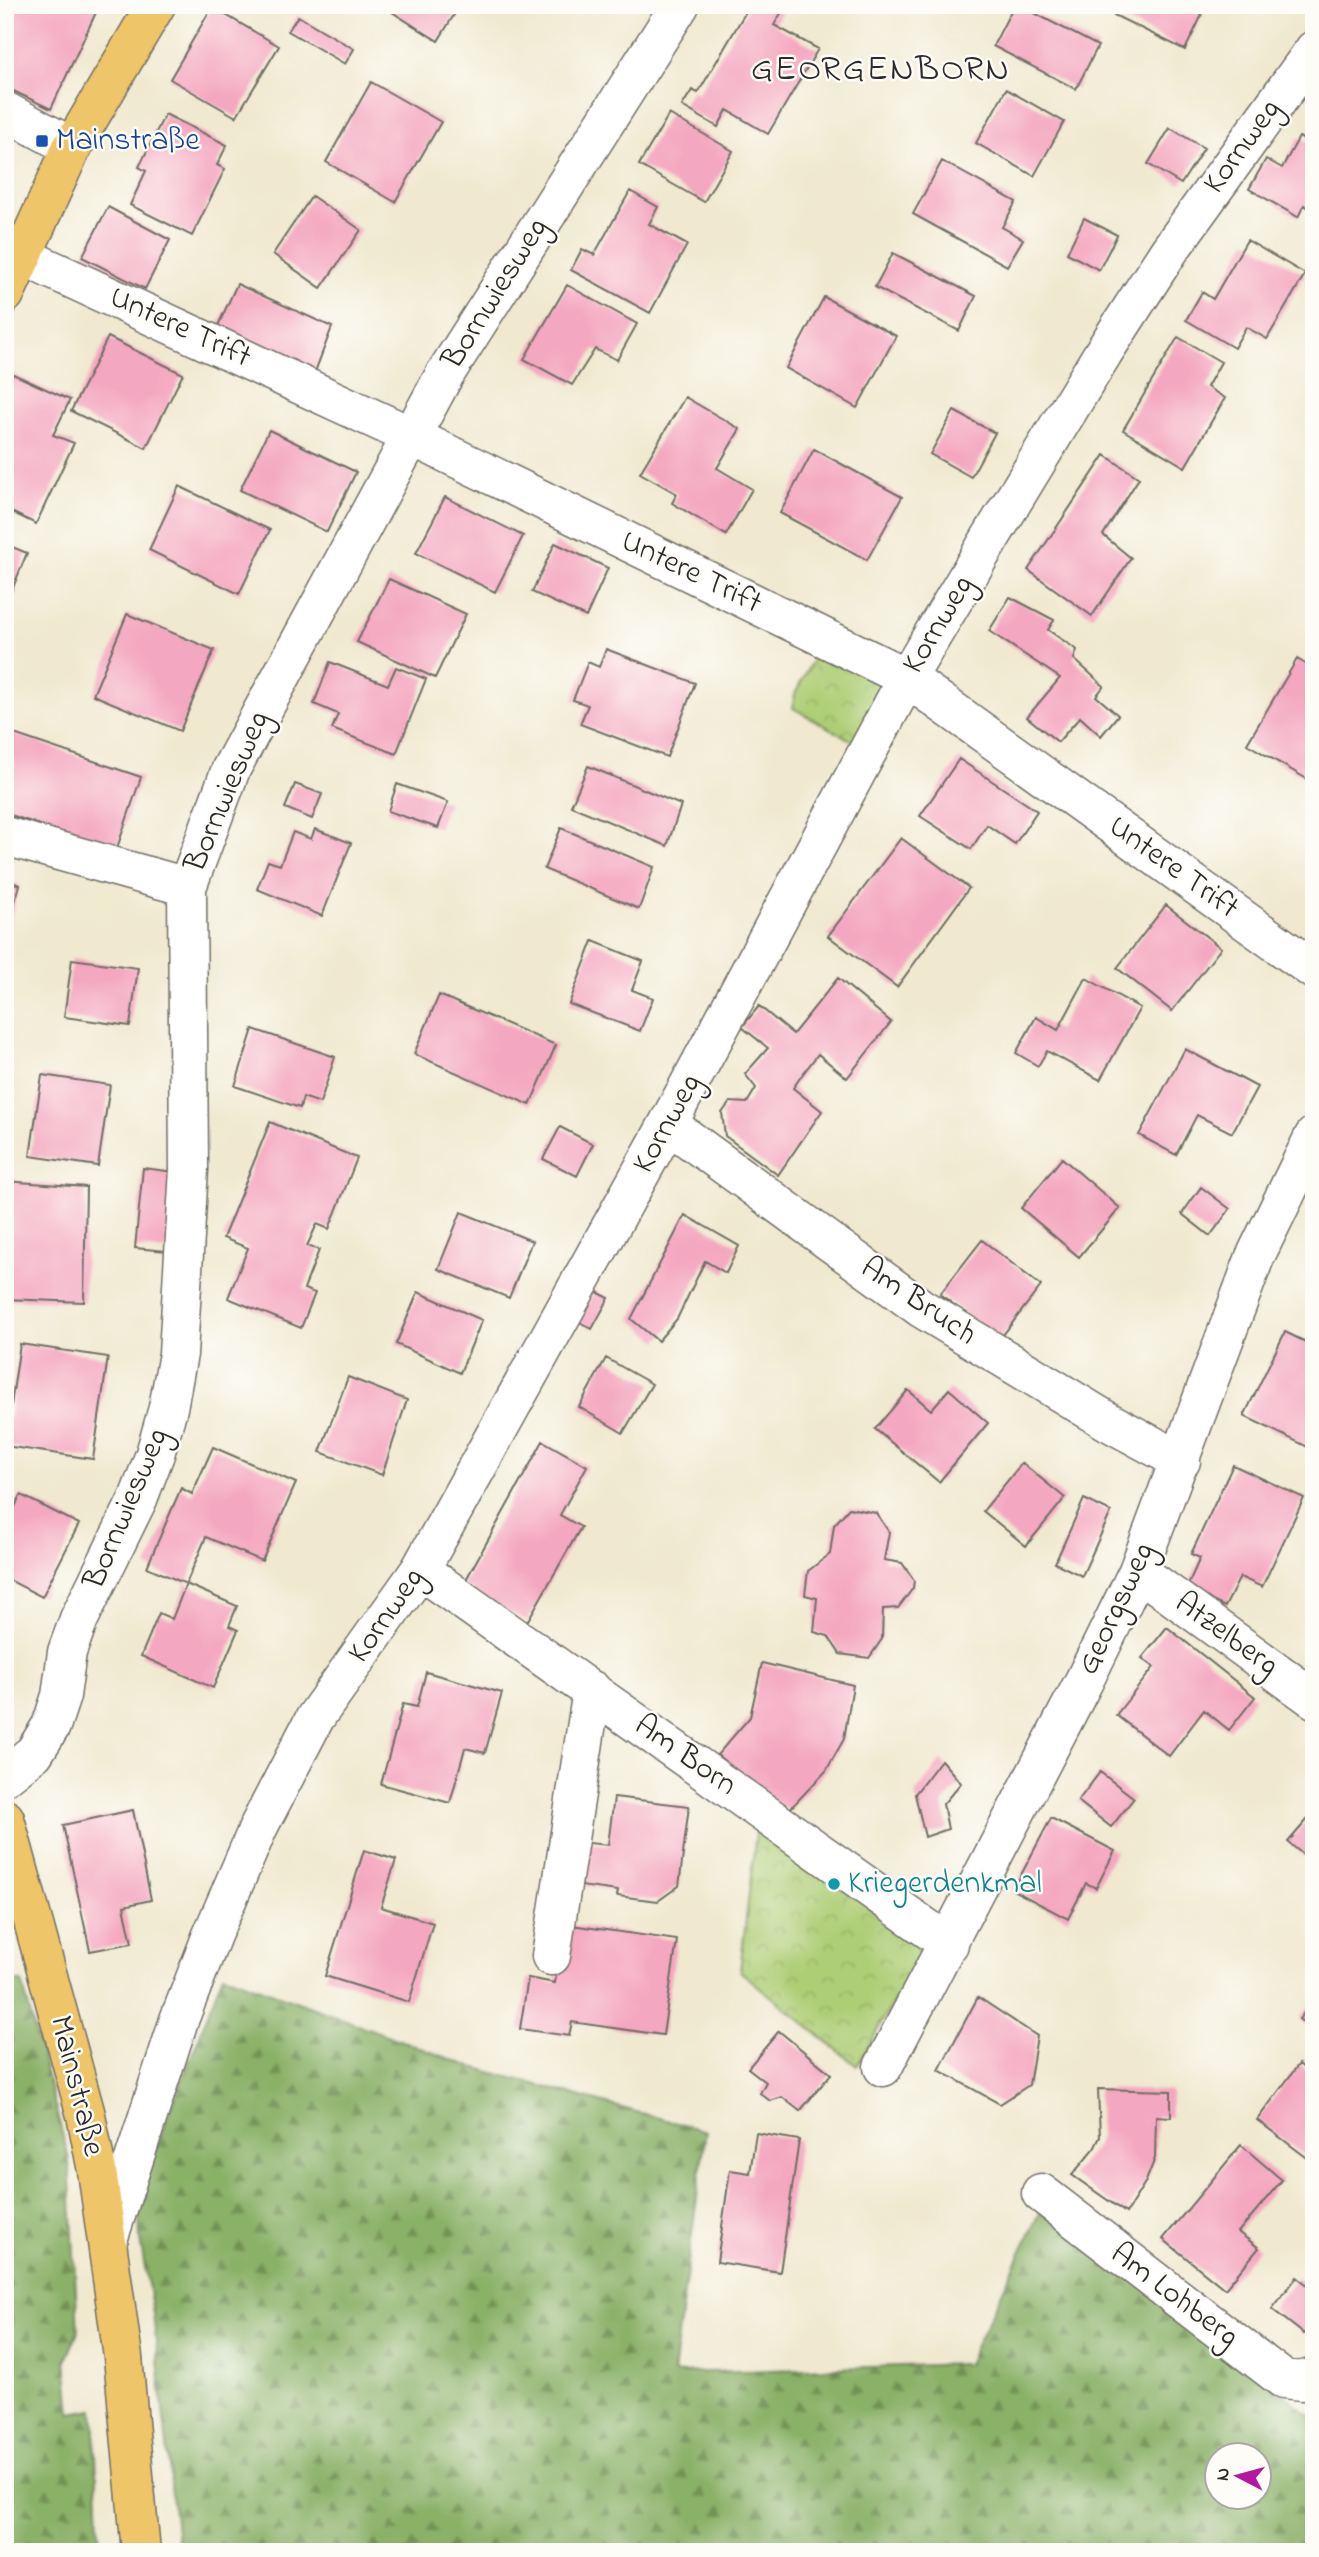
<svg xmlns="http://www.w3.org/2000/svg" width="1319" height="2557" font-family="'Indie Flower',sans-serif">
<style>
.forest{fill:url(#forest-firs);stroke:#5a6e49;stroke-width:2;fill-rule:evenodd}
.park{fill:url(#park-crowns);stroke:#6c7c50;stroke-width:2}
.building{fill:#f4a7c0}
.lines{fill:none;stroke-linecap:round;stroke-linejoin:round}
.minor-casing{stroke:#706e65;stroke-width:41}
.major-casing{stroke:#706e65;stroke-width:41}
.minor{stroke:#fff;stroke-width:38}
.major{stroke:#eec569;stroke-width:38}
.transit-dot{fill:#1a4fb4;stroke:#fdfcf7;stroke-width:2.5}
.culture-dot{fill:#0f9aa8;stroke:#fdfcf7;stroke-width:2.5}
.labels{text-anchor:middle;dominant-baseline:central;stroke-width:5;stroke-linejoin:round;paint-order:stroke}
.transit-label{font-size:32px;fill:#164399;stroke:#fdfcf7;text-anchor:start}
.street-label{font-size:32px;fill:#2b2b2b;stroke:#fdfcf7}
.culture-label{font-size:32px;fill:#0d838f;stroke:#fdfcf7;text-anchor:start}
.quarter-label{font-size:35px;letter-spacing:2px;fill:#2b2b2b;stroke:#fdfcf7}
</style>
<defs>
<pattern id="forest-firs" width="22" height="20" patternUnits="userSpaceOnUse" patternTransform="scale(1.75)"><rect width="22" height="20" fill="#8ab167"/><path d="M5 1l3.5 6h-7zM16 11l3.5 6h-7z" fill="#719055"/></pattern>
<pattern id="park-crowns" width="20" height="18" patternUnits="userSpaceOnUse" patternTransform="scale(1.75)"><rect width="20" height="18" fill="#aece76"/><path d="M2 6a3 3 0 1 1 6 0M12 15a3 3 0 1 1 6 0" fill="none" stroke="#96b166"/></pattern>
</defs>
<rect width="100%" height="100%" fill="#fdfcf7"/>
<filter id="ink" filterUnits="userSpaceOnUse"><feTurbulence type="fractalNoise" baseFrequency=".0143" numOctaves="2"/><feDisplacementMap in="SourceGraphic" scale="14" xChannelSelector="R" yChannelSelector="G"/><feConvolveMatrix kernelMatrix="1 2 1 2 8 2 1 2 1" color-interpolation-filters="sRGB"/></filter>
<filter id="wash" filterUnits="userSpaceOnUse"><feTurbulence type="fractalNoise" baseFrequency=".00686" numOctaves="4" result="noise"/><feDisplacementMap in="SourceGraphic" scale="28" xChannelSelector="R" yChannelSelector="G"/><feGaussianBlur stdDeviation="1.57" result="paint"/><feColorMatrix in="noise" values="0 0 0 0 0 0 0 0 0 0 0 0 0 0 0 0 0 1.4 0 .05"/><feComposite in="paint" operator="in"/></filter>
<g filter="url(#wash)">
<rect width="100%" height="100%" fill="#f0e9d0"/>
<path class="forest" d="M223,1974L469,2066L706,2131L673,2373L967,2364L1042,2209L1314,2418V2552H178L153,2313L140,2240L138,2195ZM1218,2456H1260V2498H1218Z
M5,1979L22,1982L69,2159L78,2332L66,2360L71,2413L94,2409L100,2552H5Z"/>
<path class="park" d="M820,645L887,679L856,743L793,708L795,694Z
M757,1824L925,1947L857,2066L740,1971Z"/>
<g id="blocks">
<path class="building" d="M16,5L99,6L51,109L5,87V29Z
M391,5H460L438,41L389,10Z
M744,5H786L774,25L818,49L768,134L727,110L718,127L682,106L692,90L698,93L748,8Z
M1014,5H1019L1098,46L1076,89L993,46Z
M1119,5H1185L1202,15L1185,50L1114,15Z
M212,7L279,46L236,117L170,79Z
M298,16L354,49L345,64L288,31Z
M371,82L441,122L395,202L326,162Z
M1006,89L1064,122L1034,176L976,143Z
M165,114L227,145L217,165L225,169L192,236L130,205L146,171L139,167Z
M669,114L733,151L704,202L639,165Z
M1170,128L1204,148L1181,184L1148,164Z
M1299,137L1314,145V211L1304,205L1298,217L1249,189L1266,159L1282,168Z
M942,161L1016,202L1002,227L1023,239L1007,266L913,214Z
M630,191L658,207L649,224L687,245L650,313L571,270L582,249L594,255Z
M312,196L361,230L321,288L273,254Z
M108,207L170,240L145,289L82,257Z
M1084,218L1117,235L1099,270L1067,253Z
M1247,240L1305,274L1267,339L1246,327L1234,348L1186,320L1202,292L1213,299Z
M893,253L976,296L959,331L875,287Z
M237,284L332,327L313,377L216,330Z
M567,285L637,324L617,360L595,349L572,385L524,359Z
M824,297L896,336L857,408L786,368Z
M108,337L183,374L146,448L71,411Z
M1178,337L1221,362L1207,387L1225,398L1185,467L1123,430Z
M13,374L70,400L53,435L74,443L36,524L5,509V389Z
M685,397L740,429L717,468L752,489L726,535L672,503L677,494L640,473Z
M954,411L995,433L971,477L930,454Z
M269,430L356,472L327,532L240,490Z
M814,449L902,497L867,560L780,513Z
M1105,455L1139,478L1103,535L1131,558L1092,616L1028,570Z
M179,486L270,530L239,594L149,550Z
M445,497L523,536L495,592L416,553Z
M555,543L608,568L586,617L532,592Z
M5,544L27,553L5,607Z
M389,579L466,614L435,678L357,642Z
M1010,597L1054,620L1048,630L1077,650L1074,659L1104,686L1096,696L1118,715L1101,736L1080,717L1058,742L1027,717L1060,678L989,631Z
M127,614L214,650L180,731L93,695Z
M606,649L695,683L667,757L580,724L588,705L573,700L588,662L599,667Z
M1297,659L1314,669V779L1312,782L1247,744Z
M330,662L388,685L396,667L426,679L396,754L332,729L338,714L314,704Z
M5,731L141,777L116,851L5,813Z
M959,759L1037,811L1015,844L987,825L971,849L920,816Z
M588,766L681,805L667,846L571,806Z
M295,784L322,794L312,819L285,808Z
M397,784L448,802L438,828L388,811Z
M561,828L654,867L639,909L544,869Z
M315,829L351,843L322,916L257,889L268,861L280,865L293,832L311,839Z
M901,838L969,888L897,987L828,936Z
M5,880L20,885L6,932H5Z
M1166,905L1221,948L1172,1011L1117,968Z
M593,941L643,961L632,990L653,998L640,1031L569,1004Z
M72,959L138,968L130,1026L64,1017Z
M838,978L891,1022L847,1078L818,1054L802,1075L793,1088L822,1111L778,1175L725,1136L722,1113L730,1102L747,1103L756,1088L745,1074L768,1048L742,1027L759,1006L793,1034Z
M1086,978L1140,1008L1100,1080L1047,1051L1038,1066L1016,1053L1036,1017L1058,1030Z
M439,995L556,1045L530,1105L414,1054Z
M253,1029L335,1057L320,1103L303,1097L300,1108L235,1086Z
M1185,1049L1257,1087L1232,1133L1197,1115L1176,1155L1139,1135Z
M42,1075L110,1085L98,1166L30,1156Z
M270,1122L357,1158L329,1229L317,1224L307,1246L319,1250L304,1289L315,1293L301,1328L228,1298L248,1248L223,1238Z
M560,1127L593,1144L577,1176L543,1159Z
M1062,1158L1120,1208L1079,1257L1021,1208Z
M143,1168L175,1172L166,1251L135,1248Z
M5,1181L86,1187L84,1302L5,1299Z
M1201,1187L1230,1209L1210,1236L1182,1214Z
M461,1212L532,1241L509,1298L438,1269Z
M685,1215L739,1246L726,1273L705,1261L677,1319L658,1341L631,1319Z
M982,1240L1041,1286L999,1340L940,1294Z
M595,1291L609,1298L592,1329L578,1321Z
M418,1292L482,1320L460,1373L396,1344Z
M1285,1332L1314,1346V1450L1244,1416Z
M20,1344L108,1357L93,1459L5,1446Z
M606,1358L652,1384L623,1433L579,1407Z
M348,1377L407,1400L382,1475L320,1452Z
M949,1389L988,1423L939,1482L875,1429L908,1390L931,1410Z
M543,1441L587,1466L560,1515L581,1527L527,1622L463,1585Z
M213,1447L296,1483L262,1561L206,1537L186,1584L147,1567L181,1488L192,1494Z
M1022,1463L1065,1498L1026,1546L983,1511Z
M1233,1465L1304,1498L1262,1587L1240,1577L1225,1607L1186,1589L1200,1558L1191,1554Z
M21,1495L79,1524L42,1597L5,1578V1526Z
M1084,1499L1111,1512L1082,1576L1055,1563Z
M849,1508L876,1513L889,1532L884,1560L902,1563L914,1580L913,1588L898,1608L883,1609L882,1639L869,1658L840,1654L828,1636L814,1632L817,1598L805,1595L808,1571L830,1554L834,1525Z
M186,1584L237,1606L229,1626L238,1630L213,1688L141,1656L159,1613L172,1619Z
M1167,1627L1255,1697L1229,1730L1204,1710L1169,1756L1116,1715L1154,1667L1142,1658Z
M762,1663L853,1685L844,1739L826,1771L788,1811L717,1755L750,1717Z
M426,1672L502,1693L485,1753L465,1748L450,1803L381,1784L403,1704L417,1707Z
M941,1760L961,1783L943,1804L948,1829L925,1837L915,1794Z
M1100,1772L1134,1798L1111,1827L1078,1801Z
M614,1797L689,1806L679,1886L658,1901L617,1896L618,1891L573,1885L579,1842L608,1845Z
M133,1810L151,1900L124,1906L132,1943L90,1951L63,1825Z
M1314,1812V1864L1288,1842Z
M1051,1818L1115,1851L1096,1888L1086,1883L1068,1919L1013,1890Z
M364,1850L396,1860L381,1907L433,1923L409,2002L325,1976Z
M564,1924L677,1940L663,2035L572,2022L569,2036L520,2029L528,1978L555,1983Z
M978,1997L1037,2036L1029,2085L1000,2104L939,2070Z
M1314,2000V2031L1299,2019Z
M779,2031L831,2074L800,2111L782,2097L770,2101L760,2093L766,2082L748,2068Z
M1299,2064L1314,2076V2163L1257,2120Z
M1098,2089L1171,2091V2117L1156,2116L1155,2158L1146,2181L1126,2213L1072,2175L1094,2149L1100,2137Z
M756,2133L799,2140L780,2272L717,2262L730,2170L750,2173Z
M1241,2145L1282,2180L1238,2232L1259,2248L1225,2289L1163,2239Z
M1297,2277L1314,2290V2321L1304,2334L1272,2309Z"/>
</g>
</g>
<g filter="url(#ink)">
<use href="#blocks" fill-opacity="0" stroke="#706e65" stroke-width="2"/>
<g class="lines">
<defs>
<path id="minor" d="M5,111L72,147
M5,248L411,436L907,678L1314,970
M5,836L187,887
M668,1124L921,1308L1109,1422L1181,1461
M420,1570L949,1944
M1138,1571L1314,1699
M5,1776L34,1753L51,1726L61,1696L67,1652L79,1619L138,1499L155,1454L168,1408L178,1354L189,1169L187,887L231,769L445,374L680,5
M551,1956L592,1690
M883,2067L1083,1683L1138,1571L1255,1257L1314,1136
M1041,2193L1283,2379L1301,2381L1314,2377
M108,2240L179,2020L212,1935L259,1826L315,1718L420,1570L668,1124L907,678L991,537L1103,353L1169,251L1314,50"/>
<path id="major" d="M5,294L72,147L156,5
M5,1819L86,2115L97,2171L123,2357L141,2552"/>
</defs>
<use href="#minor" class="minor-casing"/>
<use href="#major" class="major-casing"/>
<use href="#minor" class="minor"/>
<use href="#major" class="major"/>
</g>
</g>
<rect class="transit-dot" x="35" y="134" width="14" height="14" rx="3.5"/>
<circle class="culture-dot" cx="834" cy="1884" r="7"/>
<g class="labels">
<g class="transit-label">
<text x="56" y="141">Mainstraße</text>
</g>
<g class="street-label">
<text transform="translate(1243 147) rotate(-54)">Kornweg</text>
<text transform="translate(496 294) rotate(-58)">Bornwiesweg</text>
<text transform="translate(180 328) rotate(25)">Untere Trift</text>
<text transform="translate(691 573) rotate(26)">Untere Trift</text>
<text transform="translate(939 625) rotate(-59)">Kornweg</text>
<text transform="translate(228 792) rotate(-67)">Bornwiesweg</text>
<text transform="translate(1173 868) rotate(36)">Untere Trift</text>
<text transform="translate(668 1124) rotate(-61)">Kornweg</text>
<text transform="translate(918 1302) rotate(34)">Am Bruch</text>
<text transform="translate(127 1509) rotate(-67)">Bornwiesweg</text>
<text transform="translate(1117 1609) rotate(-65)">Georgsweg</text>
<text transform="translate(387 1616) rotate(-55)">Kornweg</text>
<text transform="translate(1226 1635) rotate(36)">Atzelberg</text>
<text transform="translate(685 1756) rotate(35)">Am Born</text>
<text transform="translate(76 2086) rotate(76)">Mainstraße</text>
<text transform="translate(1174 2296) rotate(37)">Am Lohberg</text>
</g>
<g class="culture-label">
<text x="848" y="1884">Kriegerdenkmal</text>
</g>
<g class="quarter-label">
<text x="881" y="70">GEORGENBORN</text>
</g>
</g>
<rect width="1319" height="2557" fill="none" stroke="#fdfcf7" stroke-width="28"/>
<g transform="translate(1238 2476) rotate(276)"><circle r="33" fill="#fdfcf7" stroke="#a9a8a5" stroke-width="2"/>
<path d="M0-5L12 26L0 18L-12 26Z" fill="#b5179e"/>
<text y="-10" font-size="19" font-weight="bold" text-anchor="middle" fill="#2b2b2b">N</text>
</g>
</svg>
